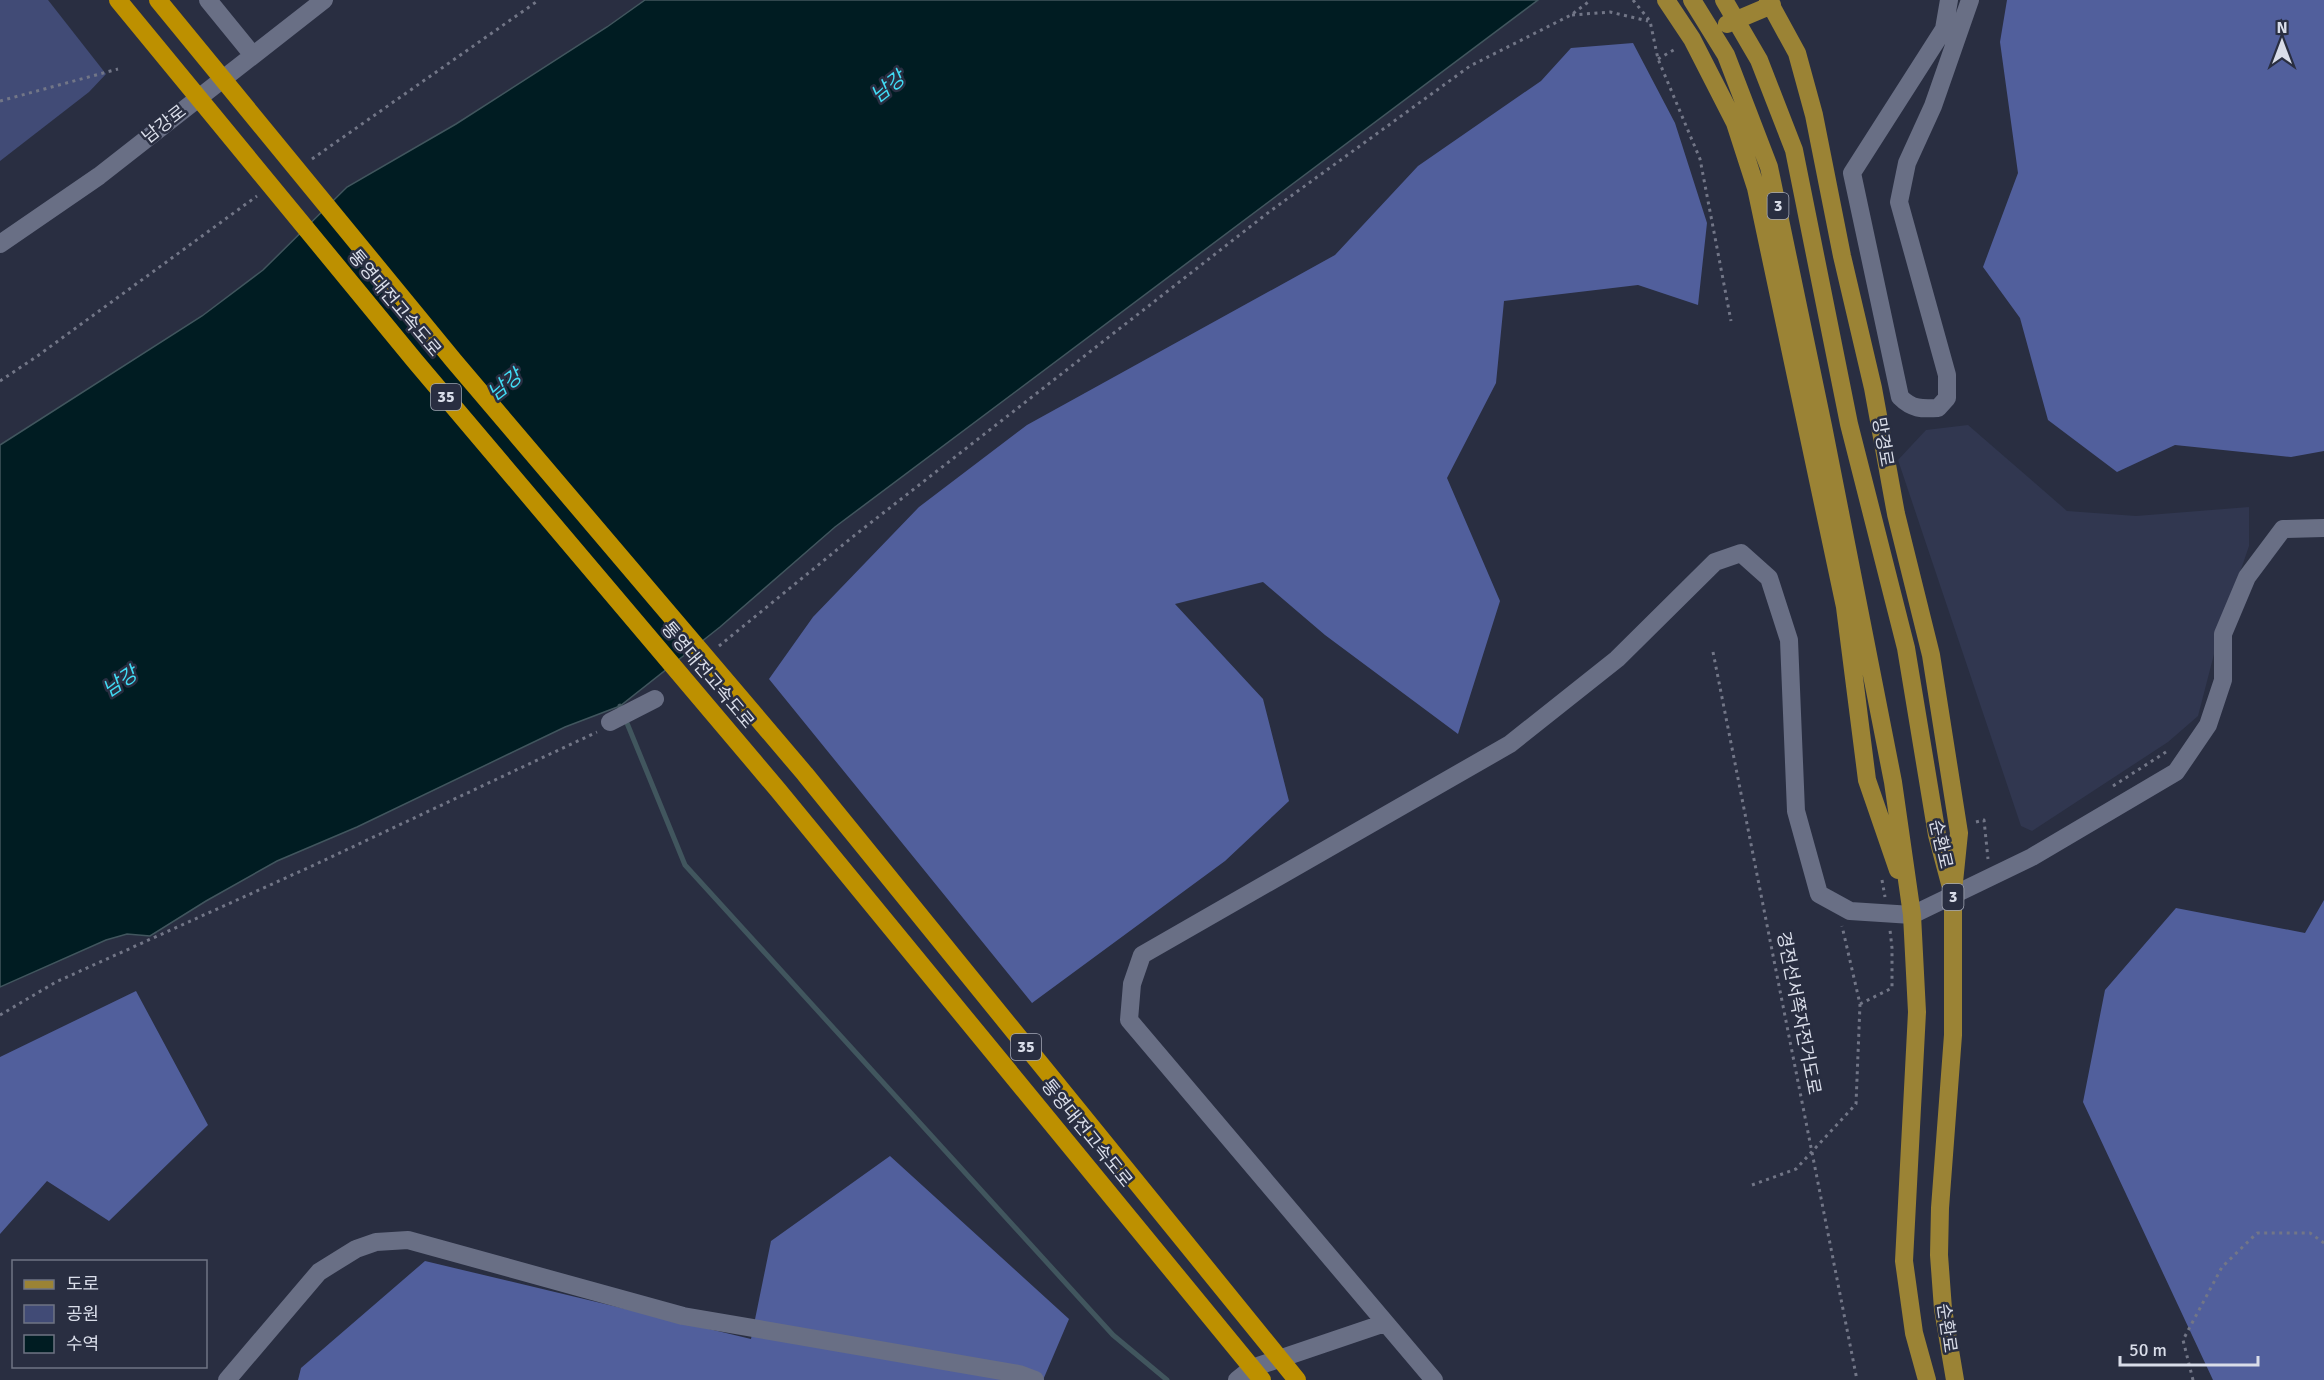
<svg xmlns="http://www.w3.org/2000/svg" width="2324" height="1380" font-family="Signika,'Noto Sans KR',sans-serif">
<style>
.built{fill:#313750}
.green{fill:#414b76}
.forest{fill:#515f9c}
.water{fill:#001c22;stroke:#41565e;stroke-width:1.5}
.lines{fill:none;stroke-linecap:round;stroke-linejoin:round}
.stream{stroke:#41565e;stroke-width:5}
.path{stroke:#727687;stroke-width:3;stroke-dasharray:3 4.5;stroke-linecap:butt}
.street{stroke:#696f85;stroke-width:18}
.secondary{stroke:#696f85;stroke-width:18}
.primary{stroke:#9b8335;stroke-width:18}
.highway{stroke:#bd9000;stroke-width:18}
.labels{text-anchor:middle;dominant-baseline:central;stroke-width:5;stroke-linejoin:round;paint-order:stroke}
.shield{fill:#292e41;stroke:#a4a8b7;stroke-width:1.5}
.shield-label{font-size:16px;font-weight:bold;fill:#d9dde9}
.street-label{font-size:18px;fill:#d9dde9;stroke:#292e41}
.water-label{font-size:20px;font-style:italic;fill:#41dbf4;stroke:#292e41}
</style>
<rect width="100%" height="100%" fill="#292e41"/>
<path class="built" d="M1968,425L2067,511L2136,516L2249,507V546L2220,631L2198,716L2168,742L2032,831L2021,826L1898,460L1926,430Z"/>
<path class="green" d="M0,0H48L106,74L89,92L0,161Z"/>
<path class="forest" d="M2007,0H2324V451L2291,457L2175,445L2117,472L2048,420L2020,318L1983,267L2018,173L2000,42Z
M1633,43L1675,123L1707,223L1698,305L1638,285L1504,301L1496,383L1447,478L1500,601L1458,734L1325,635L1263,582L1175,604L1263,699L1289,801L1225,861L1032,1003L769,679L813,617L919,507L1027,425L1335,255L1418,166L1541,81L1571,48Z
M2324,900V1380H2213L2083,1102L2105,990L2176,908L2305,933Z
M136,991L208,1125L109,1221L47,1181L0,1234V1057Z
M890,1156L1069,1319L1043,1380H298L301,1368L425,1261L751,1339L771,1241Z"/>
<path class="water" d="M645,0H1538L835,527L720,627L620,706L565,727L357,827L277,861L206,901L150,936L127,934L106,940L0,987V445L202,316L263,270L347,187L456,124L607,27Z"/>
<g class="lines">
<path class="stream" d="M620,706L685,865L1113,1335L1167,1380"/>
<path class="path" d="M1633,0L1650,21L1658,59L1700,159L1731,321
M1572,15L1610,12L1648,21
M1658,59L1677,48
M0,101L118,69
M312,159L539,0
M0,381L36,357L257,196
M719,646L855,535L1269,212L1470,66L1571,15L1591,0
M1713,652L1857,1380
M2113,786L2166,752
M1976,822L1984,820L1988,859
M1882,880L1885,897
M1860,1004L1892,988V948L1890,930
M0,1015L56,982L312,866L597,732
M1752,1185L1796,1169L1856,1104L1860,1004L1842,926
M2193,1380L2183,1340L2222,1267L2257,1233H2310L2324,1243"/>
<path class="street" d="M1949,0L1944,29L1852,173L1900,397C1912,409 1921,409 1938,408L1947,398V375L1899,202L1907,163L1933,106L1970,0
M610,722L655,699
M227,1380L319,1272L356,1249L376,1242L408,1240L683,1316L1019,1374L1035,1380
M1237,1380L1252,1368L1385,1323
M1434,1380L1129,1020L1132,984L1142,955L1510,744L1617,659L1715,562L1741,553L1769,578L1789,640L1796,811L1819,894L1850,911L1912,915L2032,857L2176,772L2208,725L2223,680V634L2247,577L2283,529L2324,528"/>
<path class="secondary" d="M208,0L252,54
M0,244L99,176L324,0"/>
<path class="primary" d="M1666,0L1692,39L1735,123L1756,188L1845,607L1867,780L1898,870
M1692,0L1726,55L1769,167L1823,426L1893,782L1912,915L1917,1012L1904,1261L1914,1333L1927,1380
M1724,0L1759,60L1794,150L1849,424L1906,648L1937,835L1953,895V1035L1940,1208L1939,1255L1943,1309L1955,1380
M1768,0L1797,53L1814,115L1842,256L1873,388L1896,514L1931,655L1959,833L1954,882
M1727,24L1772,5"/>
<path class="highway" d="M118,0L415,361L778,790L1262,1380
M158,0L454,361L805,774L1297,1380"/>
</g>
<g class="labels">
<g class="shield">
<rect x="1767.5" y="193" width="21" height="26" rx="4.5"/>
<rect x="431" y="384" width="30" height="26" rx="4.5"/>
<rect x="1942.5" y="884" width="21" height="26" rx="4.5"/>
<rect x="1011" y="1034" width="30" height="26" rx="4.5"/>
</g>
<g class="shield-label">
<text x="1778" y="206">3</text>
<text x="446" y="397">35</text>
<text x="1953" y="897">3</text>
<text x="1026" y="1047">35</text>
</g>
<g class="street-label">
<text transform="translate(164 124) rotate(-38)">남강로</text>
<text transform="translate(395 303) rotate(50)">통영대전고속도로</text>
<text transform="translate(1883 442) rotate(80)">망경로</text>
<text transform="translate(708 675) rotate(50)">통영대전고속도로</text>
<text transform="translate(1941 844) rotate(77)">순환로</text>
<text transform="translate(1799 1013) rotate(79)">경전선서쪽자전거도로</text>
<text transform="translate(1087 1133) rotate(51)">통영대전고속도로</text>
<text transform="translate(1947 1328) rotate(82)">순환로</text>
</g>
<g class="water-label">
<text transform="translate(888 87) rotate(-38)">남강</text>
<text transform="translate(505 385) rotate(-38)">남강</text>
<text transform="translate(120 682) rotate(-34)">남강</text>
</g>
</g>
<rect x="12" y="1260" width="195" height="108" fill="#292e41" stroke="#6f7484" stroke-width="1.5"/>
<rect x="24" y="1280" width="30" height="9" fill="#9b8335" stroke="#6f7484" stroke-width="1.5"/>
<text x="66" y="1290" font-size="18" fill="#d9dde9">도로</text>
<rect x="24" y="1305" width="30" height="18" fill="#414b76" stroke="#6f7484" stroke-width="1.5"/>
<text x="66" y="1320" font-size="18" fill="#d9dde9">공원</text>
<rect x="24" y="1335" width="30" height="18" fill="#001c22" stroke="#6f7484" stroke-width="1.5"/>
<text x="66" y="1350" font-size="18" fill="#d9dde9">수역</text>
<g transform="translate(2282 42)" stroke="#292e41" stroke-width="4.5" paint-order="stroke">
<path d="M0-4.5L10 22L0 15L-10 22Z" fill="#d9dde9"/>
<text y="-9" font-size="16" font-weight="bold" text-anchor="middle" fill="#d9dde9">N</text>
</g>
<path d="M2120 1356v9h138v-9" fill="none" stroke="#d9dde9" stroke-width="3"/>
<text x="2129" y="1356" font-size="18" fill="#d9dde9" stroke="#292e41" stroke-width="4.5" paint-order="stroke">50 m</text>
</svg>
